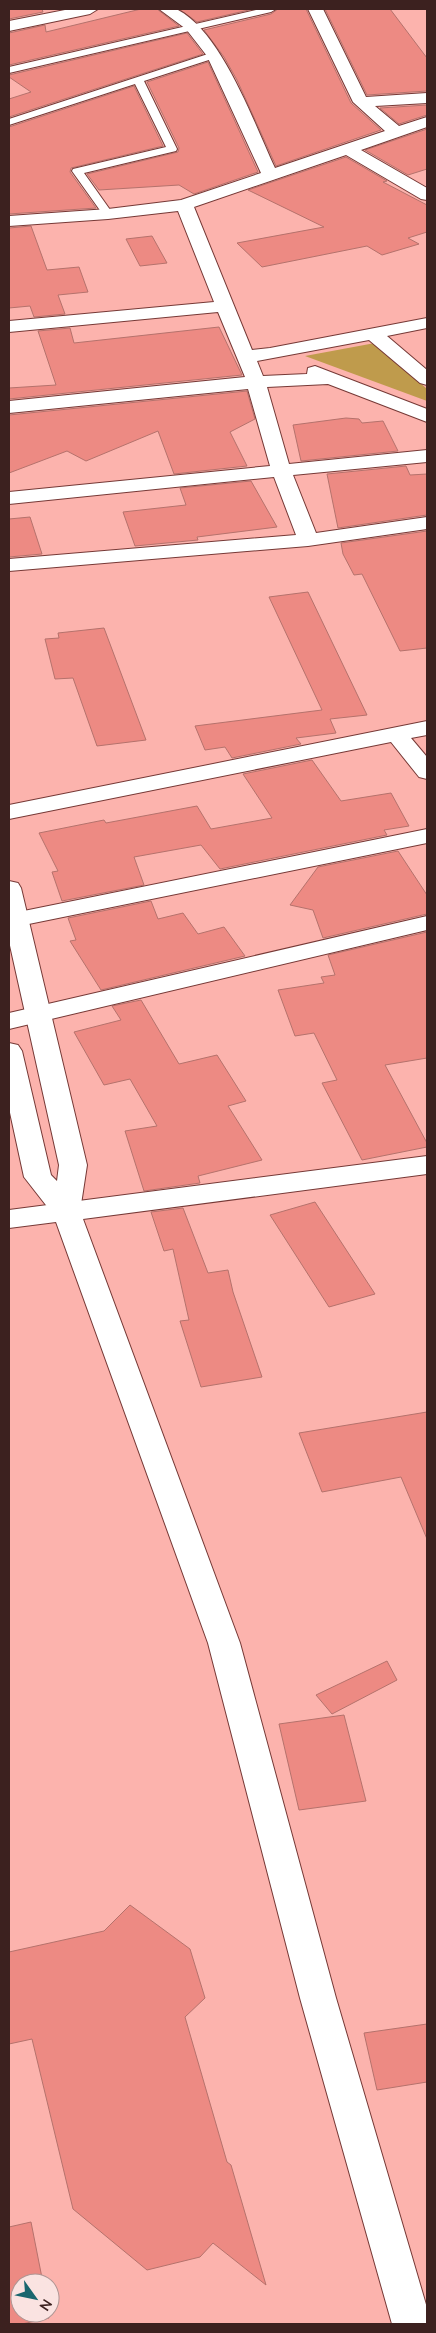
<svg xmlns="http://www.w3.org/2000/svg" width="436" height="2333" font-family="'Nunito Sans',sans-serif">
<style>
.green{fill:#bf9b4c}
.building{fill:#ed8a83;stroke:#b5726c}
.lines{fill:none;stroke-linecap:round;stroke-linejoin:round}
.service-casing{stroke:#763936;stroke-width:2}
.minor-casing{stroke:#763936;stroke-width:2}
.secondary-casing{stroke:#763936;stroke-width:2}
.service{fill:#fff;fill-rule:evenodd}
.minor{fill:#fff;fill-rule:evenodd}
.secondary{fill:#fff;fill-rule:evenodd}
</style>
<rect width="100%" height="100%" fill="#fcb3ad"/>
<path class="green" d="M375,343L427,389V401L305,356Z"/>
<path class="building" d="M9,9H42L43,12L9,19Z
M141,9H157L179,26L9,65V33L45,25L46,32Z
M179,9H253L197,22Z
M278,9H306L351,103L381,130L276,166L237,80L224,57L204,30L271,14Z
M325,9H390L427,58V91L367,95Z
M187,33L203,54L9,117V99L31,92L9,77V75Z
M208,62L258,172L194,194L179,185L99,190L87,174L178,152L179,148L147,82Z
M134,86L163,146L71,168L70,172L96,208L9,214V127Z
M427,105V115L399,124L380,108Z
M427,129V169L408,175L365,150Z
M346,157L387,181L383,182L427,205V232L408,238L419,244L382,255L367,246L262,267L237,243L324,227L248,190Z
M31,226L47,270L79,267L88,292L58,295L65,314L34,317L30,306L9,308V228Z
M152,236L167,263L140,266L126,239Z
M219,327L242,375L9,399V388L56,385L38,331L70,328L74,343Z
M247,391L255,419L230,432L247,466L174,474L158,431L86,461L67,451L9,473V415Z
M346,418L359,419L362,423L383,421L398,451L301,461L293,425Z
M406,466L410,475L427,474V515L338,528L327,474Z
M251,481L277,527L197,537L198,540L135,546L123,512L186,505L180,488Z
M30,517L42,554L9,557V519Z
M427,531V648L400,651L362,574L354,575L343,554L341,543Z
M308,592L367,715L330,719L336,733L296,738L301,744L232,758L225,747L205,750L195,726L322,710L269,597Z
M104,628L146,740L97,746L73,678L55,679L45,639L59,638L58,633Z
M312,760L341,801L391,793L409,826L384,830L387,835L220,869L201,845L134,857L144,885L62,901L52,872L58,871L39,833L104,820L106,823L197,806L211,829L272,818L243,774Z
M398,851L427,895V914L323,938L313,910L290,905L318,867Z
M151,901L158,919L183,913L198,934L224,927L245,956L101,990L70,941L76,940L68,918Z
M427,932V1058L385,1065L427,1143V1147L362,1160L322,1083L337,1080L314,1033L295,1036L278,990L324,983L321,977L335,975L328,955Z
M141,1000L179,1064L217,1055L246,1101L228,1106L262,1160L198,1176L200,1183L144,1191L125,1131L157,1126L130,1079L104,1085L74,1032L121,1020L112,1006Z
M315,1202L375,1294L329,1307L270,1215Z
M183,1208L208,1273L228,1270L233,1292L262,1377L201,1387L180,1321L189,1320L173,1249L164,1251L151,1212Z
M427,1412V1539L401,1477L322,1492L299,1433Z
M387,1661L397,1680L332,1714L316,1695Z
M344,1715L366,1801L299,1810L279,1724Z
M130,1905L190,1949L205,1998L185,2017L227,2162L231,2165L266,2285L213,2243L200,2257L147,2270L73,2209L32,2039L9,2044V1952L104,1931Z
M427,2024V2082L377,2090L364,2033Z
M31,2222L43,2283H20V2313H48L49,2318L22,2324H9V2227Z"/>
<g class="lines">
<defs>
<path id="service" d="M260,9H276L271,12L9,73V67Z
M214,52L219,55L218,57L144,81L177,149L176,151L84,173L113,214L112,216H104L72,171L73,169L166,147L135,84L9,125V119Z"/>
<path id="minor" d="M70,9H98L90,14L9,31V21Z
M159,9C164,9 172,7 178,10C222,33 254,123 275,168L385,131L353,102L308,9H323L366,97L427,93V103L375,106L399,126L427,117V127L361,150L427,188V200L421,199L346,155L194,207L252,350L270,348L427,318V328L387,336L427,370V385L420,383L369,340L257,361L263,376L307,374L308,368L315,366L427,409V422L328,384L267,387L289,464L427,450V462L293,475L316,533L427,517V529L308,546L9,571V559L296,535L274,477L9,504V492L270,466L248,389L9,413V401L245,377L218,312L9,332V321L214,302L178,211L108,219L9,226V216L108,209L181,200L261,173L207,56L186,29Z
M427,721V735L411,738L427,757V779L419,777L391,742L9,819V805Z
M427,829V843L9,928V914Z
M427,916V930L9,1029V1013Z
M427,1156V1174L83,1219L240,1643L336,1998L427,2308V2324H392L300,1998L208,1643L56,1222L9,1228V1210Z"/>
<path id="secondary" d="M9,881L18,883L21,888L87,1165L80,1211L76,1218L66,1220L56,1218L24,1177L9,1108V1043L18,1045L22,1051L51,1175L57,1181L59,1165L9,941Z"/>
</defs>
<use href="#service" class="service-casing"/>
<use href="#minor" class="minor-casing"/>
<use href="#secondary" class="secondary-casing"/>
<use href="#service" class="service"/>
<use href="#minor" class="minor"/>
<use href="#secondary" class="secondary"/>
</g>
<rect width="436" height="2333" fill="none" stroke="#3c211f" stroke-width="20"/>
<g transform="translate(35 2298) rotate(123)"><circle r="24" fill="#fae3e1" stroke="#ae9593"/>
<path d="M0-4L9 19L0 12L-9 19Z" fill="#19666e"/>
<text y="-8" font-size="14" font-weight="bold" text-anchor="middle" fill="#3c211f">N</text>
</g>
</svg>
